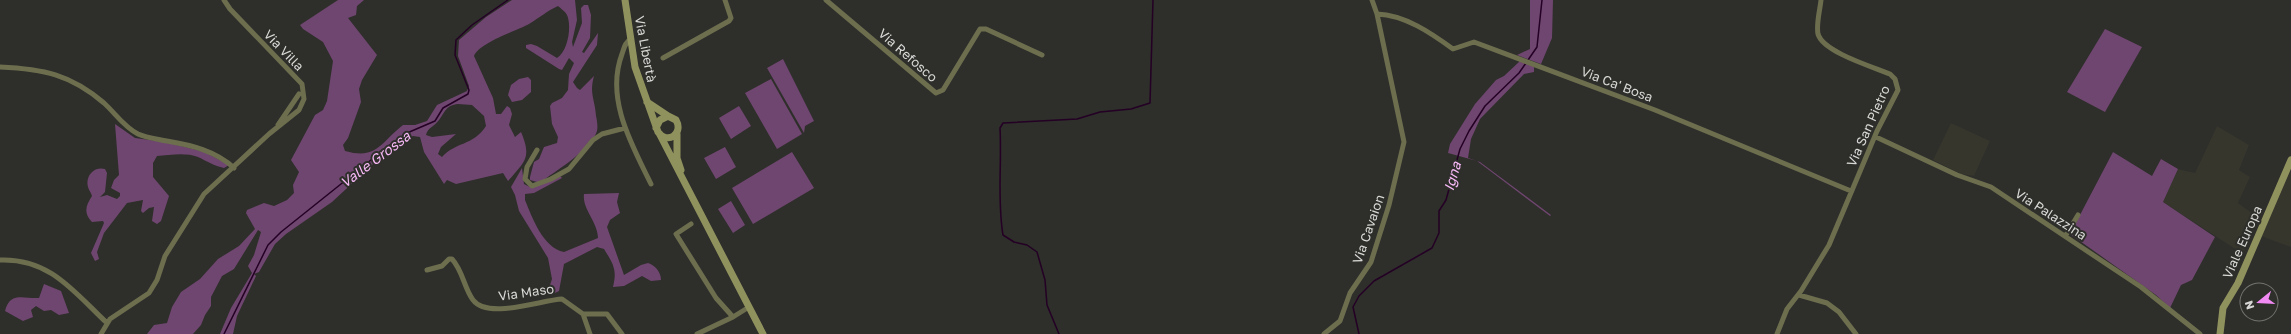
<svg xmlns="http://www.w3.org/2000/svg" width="2291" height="334" font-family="'Golos Text',sans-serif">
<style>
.built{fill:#36362d}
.green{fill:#6f466f;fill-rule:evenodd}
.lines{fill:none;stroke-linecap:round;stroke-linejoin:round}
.stream{stroke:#240025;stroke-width:1.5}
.street{stroke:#6c6e4e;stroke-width:5}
.secondary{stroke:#90925e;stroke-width:7}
.labels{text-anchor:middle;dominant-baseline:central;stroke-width:4;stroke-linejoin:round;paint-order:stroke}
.street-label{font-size:13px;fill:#d8d8d6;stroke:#2e2e2b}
.water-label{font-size:14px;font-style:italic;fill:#f8b9f7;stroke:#2e2e2b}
</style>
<rect width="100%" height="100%" fill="#2e2e2b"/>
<path class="built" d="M1951,123L1990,141L1974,176L1961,174L1933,160Z
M2217,126L2249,145L2239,170L2250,177L2238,203L2259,218L2243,254L2163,202L2178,169L2195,173Z
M2291,170V247L2261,236Z"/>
<path class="green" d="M338,0H364L357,6L356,15L348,18L377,55L362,80L359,89L361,102L348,138L343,145L345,151C377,160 380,143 403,125H415L427,121L437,105L467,91L469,86L458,56L459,40L486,17L512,0H575L577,20L572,42L573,47L582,23L581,8L584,5H588L591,15L590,38L582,52L584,53L598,33L597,45L573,82L577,88L580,90L594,76C589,94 595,99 596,116C597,120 598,127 597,131C591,149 559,169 545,179L560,176L562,178L534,193L525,194V200C532,217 543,248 564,252L598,238C598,222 582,209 584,194L619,193L617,202L620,213L610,220L607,227L624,275L641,265L648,263C655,265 661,272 661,280L651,281L642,276L624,286L613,287C617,270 614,265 604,249L597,247L564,264L559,291L553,294L548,291L552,279L548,258L519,211L515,195L511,187L522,168L524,184L532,188L537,182L530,180V177L534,162L539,159L544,147L557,143L558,137L552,124L550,106L552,103L562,98L568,90L569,74L574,63L569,58L562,70L559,69L526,48V45L531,44L537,46L557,58C568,51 572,26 567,15C565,11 561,9 558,6C547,11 539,18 529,24C516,31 479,43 474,56L493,98L496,114H501L507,106L510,108L512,114L509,125L515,137L521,132C532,158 525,161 508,181L503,173L456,184L447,180L444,184L424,152L420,137L413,136L408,138L386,152L332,202L286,234L275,244L259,272L254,274L256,276L237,316L233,334H220L231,308L252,273L248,266L254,255L261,232L258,230L234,269L222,276L211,297V306L205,315L201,325L193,334H147L154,325L167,323L172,307L181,292L200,279L218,259L239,246L255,229L246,213L247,210L264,203L274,206L287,200L294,193L293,185L299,172L291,160L315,115L323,110L327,101L333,61L323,42L303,29L300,25ZM458,104L472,105L484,116L486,126C473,146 455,142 442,157L438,154L441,147L456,134L432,137L426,135C428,127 434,127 439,120C445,112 446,105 458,104Z
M1530,0H1553L1552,38L1541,64L1517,55L1530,49Z
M2105,29L2142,47L2105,112L2067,92Z
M783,59L814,121L805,126L804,133L767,68Z
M1520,61L1534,66V72L1524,74L1480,119L1471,139L1468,158L1480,162L1551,215L1550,216L1477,161L1448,153L1450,144L1475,104L1496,80L1504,76Z
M528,77L531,80V92L522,100L512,102L508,95L511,85L519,79Z
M771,79L802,134L777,149L745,93Z
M739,106L751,126L731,139L719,118Z
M115,124L135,138L165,142L205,152L229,165L224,168C214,166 207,161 198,157C186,152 169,155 157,156L153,163V177L169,196L161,221L157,224L152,221L154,207L149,208L143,213L141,211L143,200L127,203L104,233L97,252L99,259L95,261L91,253L104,223L103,221L92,222C83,213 86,205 92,196C91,192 89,191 88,187C85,176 94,166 105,169L107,173L105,192L100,197L107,195L117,199L120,196V193L111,188L114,180L119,175Z
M725,147L736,167L716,179L704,158Z
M792,152L814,188L753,224L732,188Z
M2113,152L2152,176L2161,159L2178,169L2163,202L2215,237L2192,280L2181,285L2170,308L2156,295L2070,234Z
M731,201L745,225L733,233L718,209Z
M44,284L61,291L69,313L59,315L51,310L44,311L36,306L31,310L33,317L23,321L5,311C10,291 24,299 39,298Z"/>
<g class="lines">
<path class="stream" d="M1528,60L1537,47L1542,0
M224,334L268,245L281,232L391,144L407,133L435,121L443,108L468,94L469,90L455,55L456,40L472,25L508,0
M1059,334L1047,305L1045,280L1037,252L1027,245L1014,242L1003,235C997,200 1002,164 1000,128L1003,123L1077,119L1100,112L1131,109L1150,103L1153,0
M1359,334L1353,307L1359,296L1374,281L1432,248L1439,233V211L1446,200L1460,149L1469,131L1485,106L1519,73L1526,63"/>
<path class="street" d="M826,0L936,93L943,90L980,29H986L1042,55
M1377,14C1405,15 1431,33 1453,49L1474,42L1655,110L1851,191
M631,39C625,42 624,48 622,54C605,99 632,145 651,184
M663,58L729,21L731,18L725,0
M0,67C43,69 70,74 104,103C115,113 124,127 138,134C147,138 158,139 167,141C191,145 216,151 234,168
M278,125L299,94
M1876,137L1957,175L1991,187L2141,287L2200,334
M537,150L527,167L525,179L532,186L551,179L569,169L593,140L602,134L625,128
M691,224L676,234L716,298L733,317L749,307
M2066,235L2078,215
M0,260C50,258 74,292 107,323
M427,270L442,266L449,259H452C463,271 464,288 473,300C488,320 541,300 562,299L583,314H607L622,334
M1799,295L1827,303L1839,312L1856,334
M583,314L590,334
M101,334L110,319L149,293L157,280L165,256L204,194L269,134L299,110L304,99L302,84L230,9L224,0
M697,334L733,317
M1324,334L1340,321L1350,293L1371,262L1389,205L1404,142L1377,14L1372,0
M1777,334L1787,309L1801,291L1829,245L1877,131L1898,90L1895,79L1890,74C1873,67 1823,52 1818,34C1816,24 1820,10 1821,0"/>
<path class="secondary" d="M625,0L635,67L658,132C667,145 684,134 676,120L668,116L660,120L656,128
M647,102L668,116
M677,134V158L681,170
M660,135L763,334
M2220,334L2223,308L2238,283L2291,160"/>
</g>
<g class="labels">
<g class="street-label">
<text transform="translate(646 49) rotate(79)">Via Libertà</text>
<text transform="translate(284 50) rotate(46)">Via Villa</text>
<text transform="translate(908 55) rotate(41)">Via Refosco</text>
<text transform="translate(1617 84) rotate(21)">Via Ca' Bosa</text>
<text transform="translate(1868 126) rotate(-66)">Via San Pietro</text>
<text transform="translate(2051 214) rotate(33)">Via Palazzina</text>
<text transform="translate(1368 229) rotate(-71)">Via Cavaion</text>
<text transform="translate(2242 242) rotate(-66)">Viale Europa</text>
<text transform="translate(526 292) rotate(-8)">Via Maso</text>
</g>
<g class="water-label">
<text transform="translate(375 159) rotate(-37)">Valle Grossa</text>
<text transform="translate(1452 176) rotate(-74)">Igna</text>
</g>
</g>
<g transform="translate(2259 302) rotate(252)"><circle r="19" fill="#2e2e2b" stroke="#72726f"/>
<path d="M0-3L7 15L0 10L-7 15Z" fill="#f28af3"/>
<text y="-6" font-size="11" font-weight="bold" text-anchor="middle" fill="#d8d8d6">N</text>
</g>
</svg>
